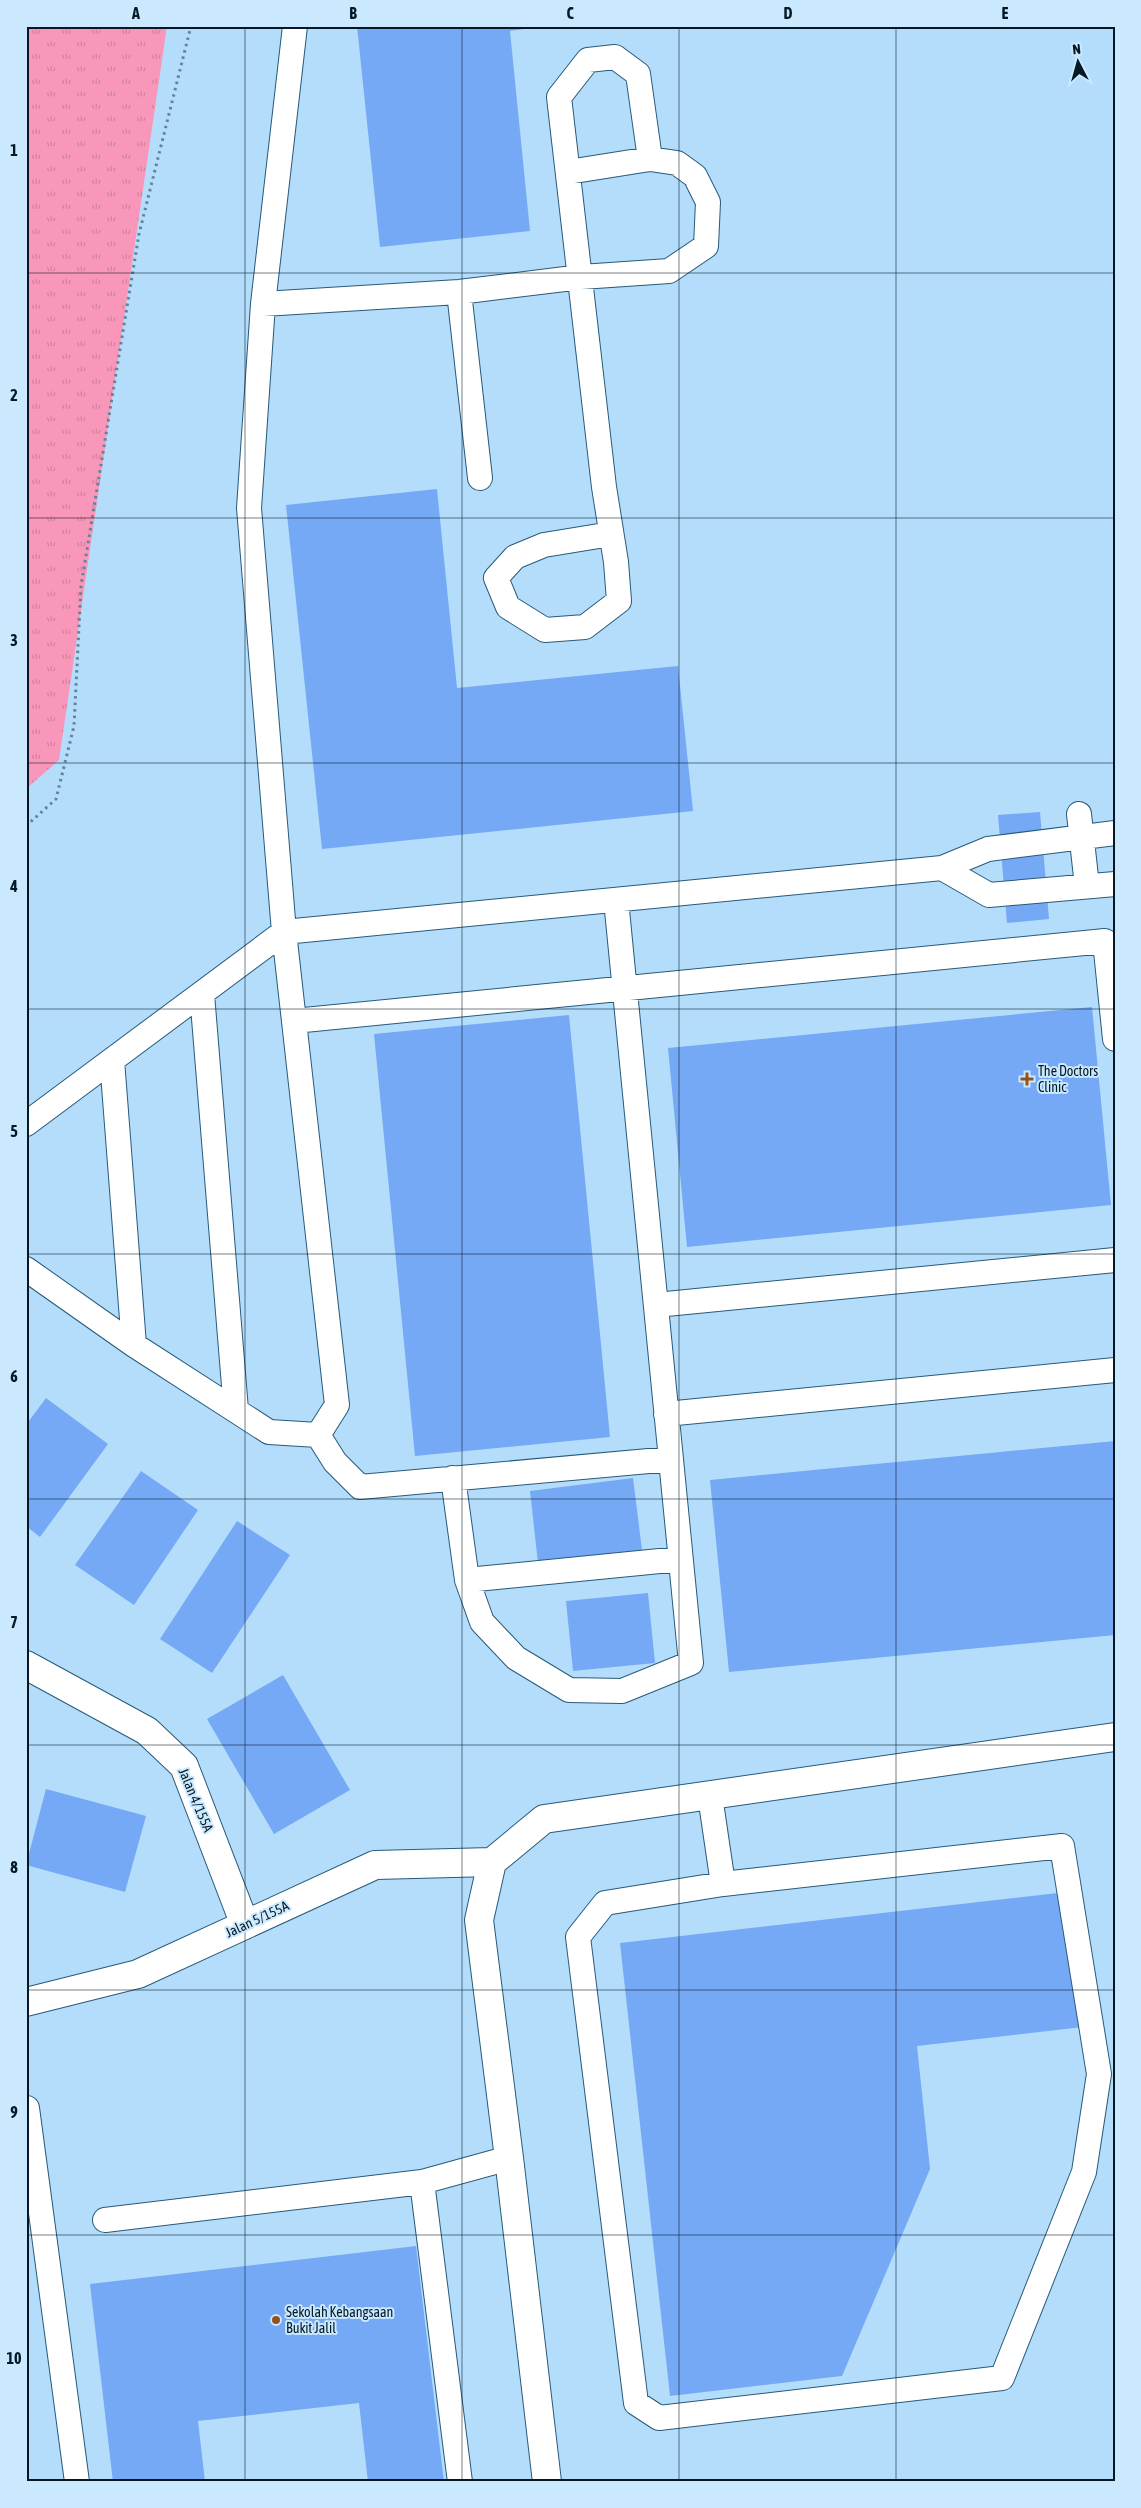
<svg xmlns="http://www.w3.org/2000/svg" width="1141" height="2508" font-family="'Asap Condensed',sans-serif">
<style>
.grass{fill:url(#grass-tufts)}
.building{fill:#75a9f5}
.lines{fill:none;stroke-linecap:round;stroke-linejoin:round}
.lane-casing{stroke:#285a79;stroke-width:26}
.street-casing{stroke:#285a79;stroke-width:30}
.path{stroke:#638398;stroke-width:3;stroke-dasharray:2.5 4;stroke-linecap:butt}
.lane{stroke:#fff;stroke-width:24}
.street{stroke:#fff;stroke-width:28}
.grid{fill:none;stroke:#041825;stroke-width:1;stroke-opacity:0.55}
.poi-dot{fill:#93541b;stroke:#cae9ff;stroke-width:2}
.labels{text-anchor:middle;dominant-baseline:central;stroke-width:4;stroke-linejoin:round;paint-order:stroke}
.poi-label{font-size:14px;fill:#041825;stroke:#cae9ff;text-anchor:start}
.street-label{font-size:14px;fill:#041825;stroke:#cae9ff}
.neatline{fill:none;stroke:#041825;stroke-width:2}
.grid-label{font-size:16px;text-anchor:middle;font-weight:bold;fill:#041825}
</style>
<defs>
<pattern id="grass-tufts" width="24" height="20" patternUnits="userSpaceOnUse" patternTransform="scale(1.25)"><rect width="24" height="20" fill="#f897b9"/><path d="M3 7l-1-3M5 7V3M7 7l1-3M15 17l-1-3M17 17v-4M19 17l1-3" fill="none" stroke="#d3819f"/></pattern>
</defs>
<rect width="100%" height="100%" fill="#b3ddfa"/>
<path class="grass" d="M26,26H167L59,760L26,789Z"/>
<path class="building" d="M357,26H544L510,31L530,231L380,247Z
M437,489L457,688L678,666L693,811L322,849L286,505Z
M1040,812L1049,919L1007,923L998,815Z
M1092,1007L1111,1205L687,1247L668,1048Z
M569,1015L610,1437L415,1456L374,1034Z
M46,1398L108,1444L40,1537L26,1526V1425Z
M1115,1441V1635L729,1672L710,1480Z
M141,1471L198,1510L134,1605L75,1565Z
M633,1478L642,1550L538,1563L530,1491Z
M237,1521L290,1555L212,1673L160,1639Z
M648,1593L655,1663L573,1671L566,1601Z
M283,1675L350,1790L274,1834L207,1719Z
M46,1789L146,1816L125,1892L26,1865Z
M1067,1892L1083,2027L917,2046L930,2169L842,2376L670,2396L620,1943Z
M416,2246L444,2482H368L359,2403L198,2421L205,2482H113L90,2284Z"/>
<g class="lines">
<defs>
<path id="lane" d="M295,26L263,304L249,508L284,932L942,868L988,849L1115,833
M459,292L480,478
M263,304L459,292L581,277L669,271L706,246L708,202L695,176L677,163L650,159L568,172
M611,534L544,545L515,557L496,578L508,607L545,630L585,627L619,601L616,562L604,487L559,97L588,60L615,57L638,74L650,159
M1079,814L1087,886
M942,868L989,895L1115,884
M202,994L236,1410
M294,1021L1105,941L1115,1039
M112,1060L134,1345
M26,1124L284,932L337,1405L318,1435L269,1432L134,1345L26,1269
M656,1305L1115,1260
M666,1414L1115,1370
M318,1435L335,1462L360,1487L671,1459
M453,1478L467,1580L482,1622L516,1658L569,1690L622,1691L691,1663L616,900
M467,1580L680,1559
M710,1796L723,1884
M1062,1846L1099,2074L1084,2172L1002,2378L659,2418L636,2403L578,1937L605,1903L723,1884Z
M27,2108L77,2482
M422,2182L460,2482
M105,2220L422,2182L509,2158"/>
<path id="street" d="M26,1665L147,1731L184,1766L245,1925
M26,2002L138,1974L375,1865L492,1862
M547,2482L509,2158L479,1920L492,1862L544,1819L1115,1737"/>
</defs>
<use href="#lane" class="lane-casing"/>
<use href="#street" class="street-casing"/>
<path class="path" d="M26,826L56,799L74,726L81,586L139,234L191,26"/>
<use href="#lane" class="lane"/>
<use href="#street" class="street"/>
</g>
<path class="grid" d="M245,26V2482M462,26V2482M679,26V2482M896,26V2482M26,273H1115M26,518H1115M26,763H1115M26,1009H1115M26,1254H1115M26,1499H1115M26,1745H1115M26,1990H1115M26,2235H1115"/>
<g class="poi-dot">
<path d="M1024.5 1071.5h5v5h5v5h-5v5h-5v-5h-5v-5h5z"/>
<circle cx="276" cy="2320" r="5"/>
</g>
<g class="labels">
<g class="poi-label">
<text x="1038" y="1071">The Doctors<tspan x="1038" dy="16">Clinic</tspan></text>
<text x="286" y="2312">Sekolah Kebangsaan<tspan x="286" dy="16">Bukit Jalil</tspan></text>
</g>
<g class="street-label">
<text transform="translate(196 1800) rotate(67)">Jalan 4/155A</text>
<text transform="translate(257 1919) rotate(-25)">Jalan 5/155A</text>
</g>
</g>
<rect width="1141" height="2508" fill="none" stroke="#cae9ff" stroke-width="55"/>
<g transform="translate(1078 62) rotate(354)" stroke="#cae9ff" stroke-width="4" paint-order="stroke">
<path d="M0-4L9 19L0 12L-9 19Z" fill="#041825"/>
<text y="-8" font-size="14" font-weight="bold" text-anchor="middle" fill="#041825">N</text>
</g>
<rect x="28" y="28" width="1086" height="2452" class="neatline"/>
<g class="grid-label">
<text x="136" y="19">A</text>
<text x="353" y="19">B</text>
<text x="570" y="19">C</text>
<text x="788" y="19">D</text>
<text x="1005" y="19">E</text>
<text x="14" y="156">1</text>
<text x="14" y="401">2</text>
<text x="14" y="646">3</text>
<text x="14" y="892">4</text>
<text x="14" y="1137">5</text>
<text x="14" y="1382">6</text>
<text x="14" y="1628">7</text>
<text x="14" y="1873">8</text>
<text x="14" y="2118">9</text>
<text x="14" y="2364">10</text>
</g>
</svg>
